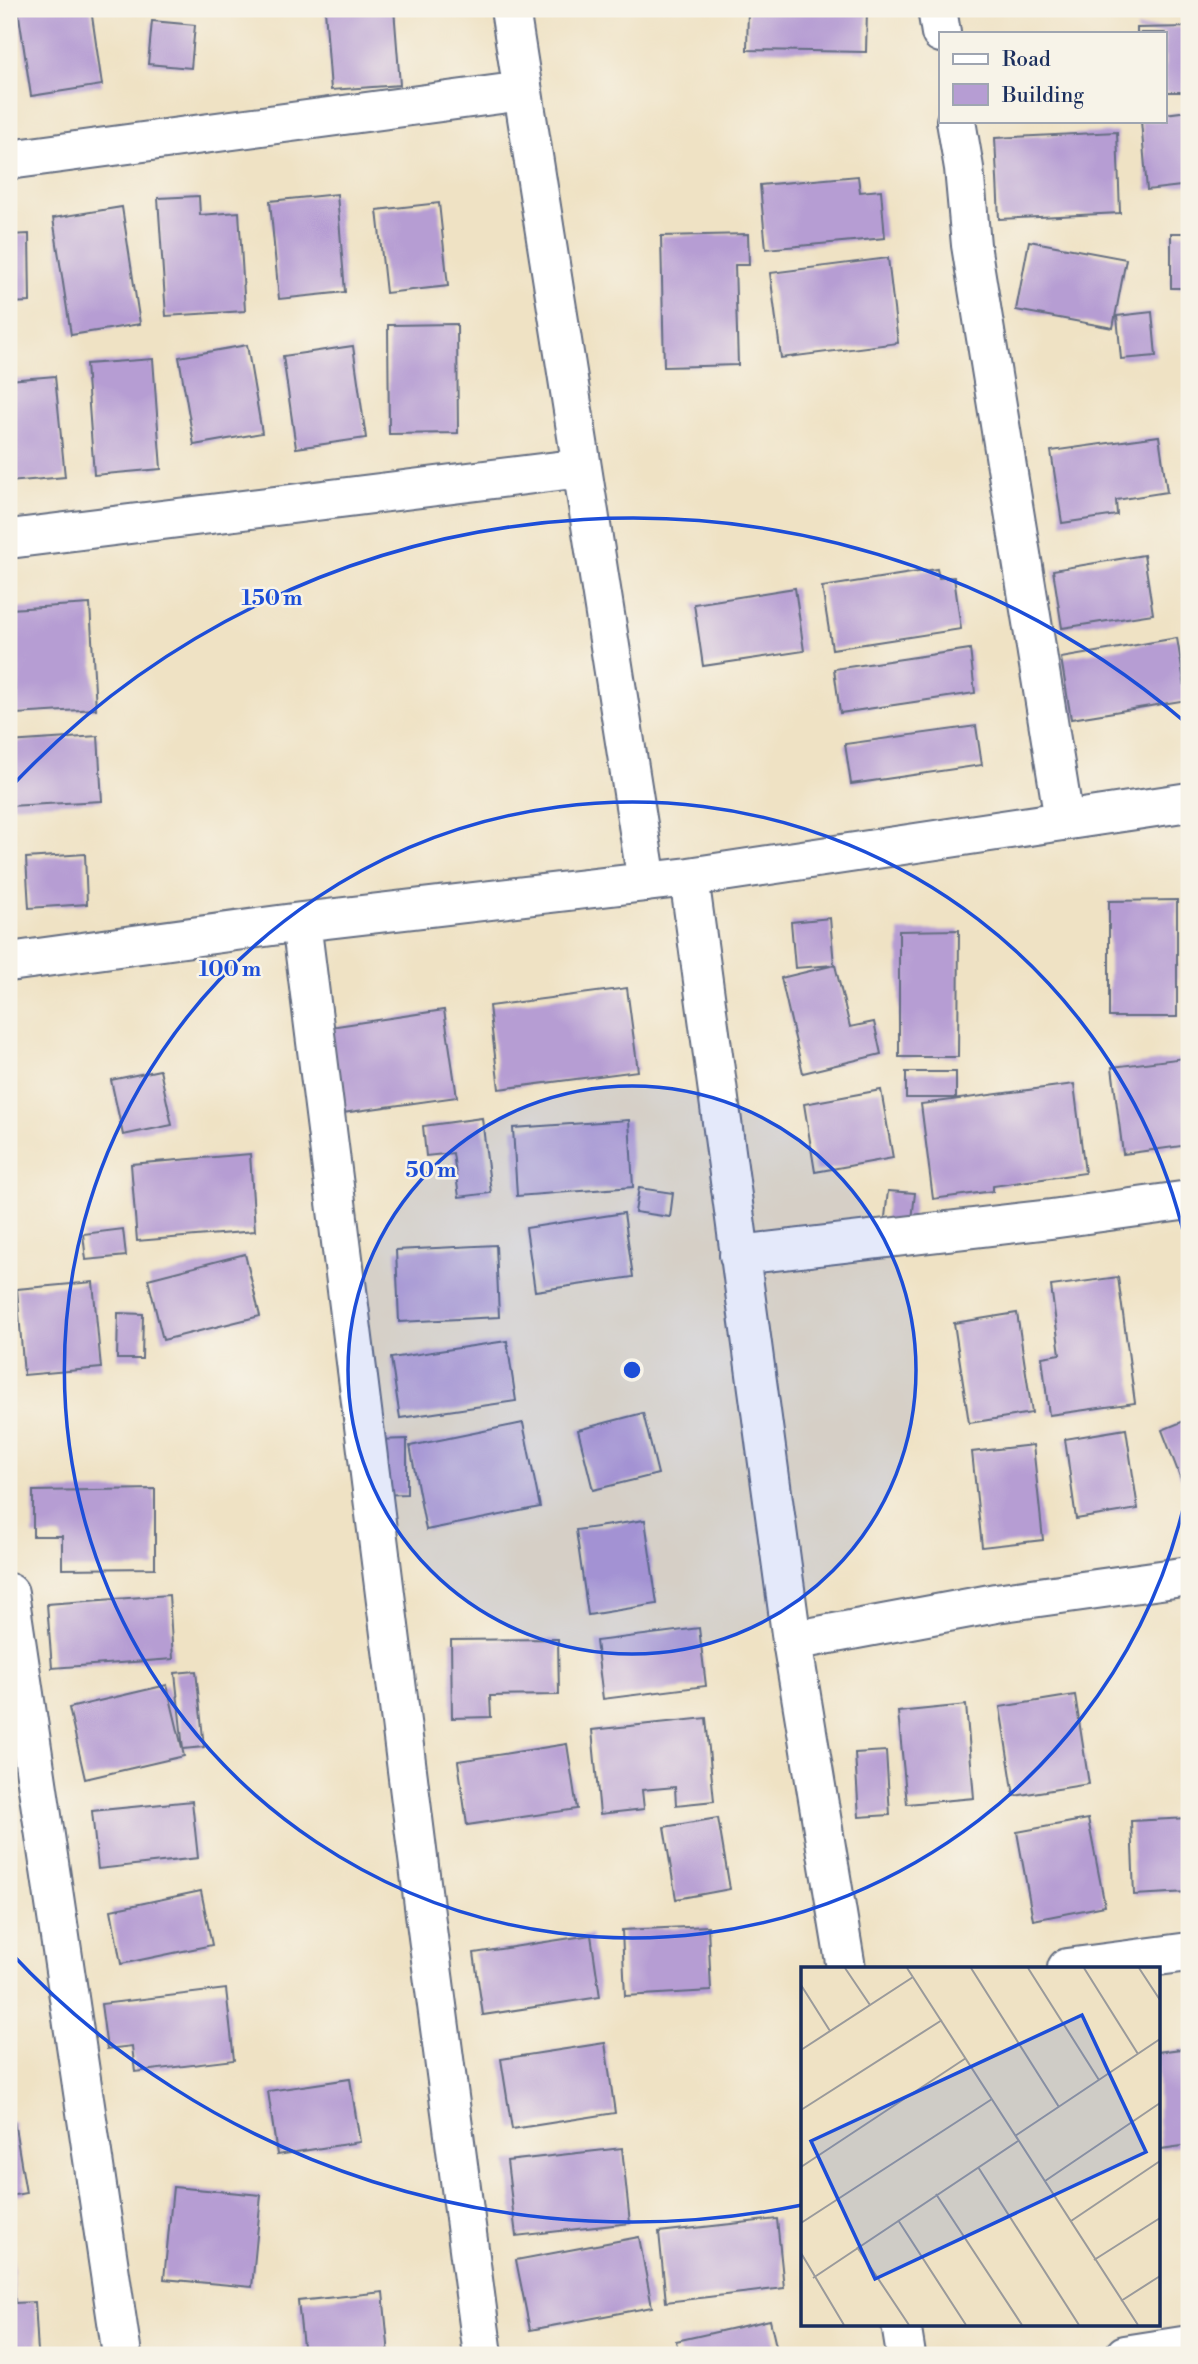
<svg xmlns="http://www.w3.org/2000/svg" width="1198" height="2364" font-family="'Libre Bodoni',serif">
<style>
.building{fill:#b69dd3}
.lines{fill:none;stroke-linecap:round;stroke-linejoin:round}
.street-casing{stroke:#656e82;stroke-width:42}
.street{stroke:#fff;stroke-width:38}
.ring{fill:none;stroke:#1d4ed8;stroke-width:3.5}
.inset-road{fill:none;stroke:#9a9a9b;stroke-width:2}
.view{fill:#1d4ed8;fill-opacity:0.15;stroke:#1d4ed8;stroke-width:3.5}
.inset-edge{fill:none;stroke:#1b2f5e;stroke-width:3.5}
.centre{fill:#1d4ed8;stroke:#f7f3e8;stroke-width:3.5}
.ring-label{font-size:21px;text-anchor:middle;font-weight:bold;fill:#1d4ed8;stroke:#f7f3e8;stroke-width:5;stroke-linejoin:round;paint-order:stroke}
</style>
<rect width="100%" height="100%" fill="#f7f3e8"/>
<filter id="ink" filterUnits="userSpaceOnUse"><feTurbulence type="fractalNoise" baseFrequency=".0143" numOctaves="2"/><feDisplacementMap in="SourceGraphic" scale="14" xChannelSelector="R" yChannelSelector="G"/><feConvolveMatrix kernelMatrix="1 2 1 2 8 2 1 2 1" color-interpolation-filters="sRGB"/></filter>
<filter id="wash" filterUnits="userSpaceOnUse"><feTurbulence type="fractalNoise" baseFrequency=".00686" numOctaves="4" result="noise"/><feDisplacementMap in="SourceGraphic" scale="28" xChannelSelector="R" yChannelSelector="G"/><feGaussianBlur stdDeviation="1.57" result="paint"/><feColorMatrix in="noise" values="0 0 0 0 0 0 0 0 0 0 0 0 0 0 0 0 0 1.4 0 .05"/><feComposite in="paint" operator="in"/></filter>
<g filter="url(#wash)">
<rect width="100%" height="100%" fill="#efe2c4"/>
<g id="blocks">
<path class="building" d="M18,9H91L102,85L31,96Z
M325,9H394L400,85L331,90Z
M748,9H867L866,52L747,50Z
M152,21L195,25L191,68L148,64Z
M1189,27V92H1165V33H1137V28Z
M1189,111V185L1147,190L1141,121H1165V114Z
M1117,132L1120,213L999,219L995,138Z
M858,176L860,192L881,190L885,238L766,249L760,185Z
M337,194L345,292L279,299L270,201Z
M199,196L200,215L239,212L245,311L166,316L158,198Z
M439,203L448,286L386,293L377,210Z
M122,207L140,324L71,335L53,218Z
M1171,233H1189V288H1171Z
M29,234L30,302L9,303V235Z
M748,234L749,265H735L738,365L664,367L661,236Z
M1029,241L1126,259L1113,328L1016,310Z
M888,258L898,343L781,358L770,273Z
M1152,312L1156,356L1121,359L1117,316Z
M457,324L458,433L389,434L388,325Z
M247,345L262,433L194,445L179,357Z
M353,346L366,438L296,448L283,356Z
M153,359L161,469L94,475L86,364Z
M55,376L65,477L9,482V380Z
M1159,436L1167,492L1116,500L1117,515L1062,523L1051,451Z
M1144,555L1153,614L1062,628L1053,570Z
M937,569L939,578L954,577L961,629L832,649L822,587Z
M795,588L804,651L703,666L694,604Z
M90,604L96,709L16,714L10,609Z
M1177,638L1187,700L1071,719L1061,658Z
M970,649L975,693L840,713L834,669Z
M976,726L982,765L851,784L845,744Z
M98,736L102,801L9,806V742Z
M85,854L87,904L29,908L26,858Z
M1177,900V1017H1109V901Z
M830,918L834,965L795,968L791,922Z
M959,930L958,1057H899V931Z
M835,965L850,1027L874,1022L881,1054L803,1073L781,978Z
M627,988L638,1071L499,1089L489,1006Z
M444,1010L457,1097L342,1113L330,1027Z
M1184,1058L1189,1098V1145L1123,1154L1112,1067Z
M160,1070L172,1125L123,1135L111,1080Z
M906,1072H956V1098H906Z
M1074,1084L1085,1173L993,1186V1191L933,1199L921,1104Z
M881,1090L893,1158L815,1172L804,1104Z
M482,1118L491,1193L459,1197L453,1153L426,1156L423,1126Z
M629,1120L633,1187L517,1196L513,1128Z
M250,1154L255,1231L137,1241L131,1164Z
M639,1188L673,1193L670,1217L635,1212Z
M888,1191L915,1193L911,1229L884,1226Z
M624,1213L633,1277L535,1291L526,1228Z
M123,1229L126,1256L86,1260L83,1234Z
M496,1245L499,1317L399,1322L396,1250Z
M245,1254L260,1316L163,1340L148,1279Z
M1118,1277L1135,1403L1049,1415L1042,1357L1060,1354L1051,1286Z
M93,1282L101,1368L24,1375L17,1289Z
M118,1313L143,1314L142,1359H117Z
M1017,1313L1032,1413L969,1423L954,1323Z
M507,1341L516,1401L400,1418L391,1358Z
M643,1413L658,1474L593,1490L578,1430Z
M1189,1419V1500L1162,1430Z
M523,1423L540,1507L426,1530L410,1446Z
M1126,1429L1138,1509L1076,1519L1065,1439Z
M407,1439V1494L376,1495V1440Z
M1033,1445L1043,1540L982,1547L972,1452Z
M155,1489V1568L62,1569V1536H33V1491Z
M645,1520L657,1604L588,1615L576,1530Z
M169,1595L173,1659L52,1668L47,1604Z
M699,1628L706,1686L603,1699L596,1641Z
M558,1639L559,1695L490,1696L491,1717L452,1718L451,1640Z
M196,1671L204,1747L183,1749L175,1673Z
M167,1685L184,1756L85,1779L69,1708Z
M1075,1695L1089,1784L1014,1796L1000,1707Z
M966,1705L974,1798L907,1804L898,1712Z
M706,1718L714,1801L676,1805L675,1787L642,1790L644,1809L600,1814L592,1730Z
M567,1744L577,1809L467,1825L458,1761Z
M886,1751L890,1815L859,1817L855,1753Z
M192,1801L198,1858L98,1869L92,1811Z
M718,1818L730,1889L676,1899L664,1827Z
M1189,1818V1892L1134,1895L1131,1821Z
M1088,1819L1105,1906L1033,1920L1017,1832Z
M201,1891L212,1945L121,1964L111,1910Z
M708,1926L711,1991L625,1996L622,1930Z
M591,1935L600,1997L483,2015L474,1953Z
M226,1989L234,2060L135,2072L132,2046L107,2049L101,2004Z
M605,2043L615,2113L512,2129L501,2059Z
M1189,2048V2145L1161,2149L1158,2118V2052Z
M350,2079L360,2142L277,2155L268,2091Z
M14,2121L26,2193L9,2196V2122Z
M622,2148L630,2223L516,2236L507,2161Z
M173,2187L261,2195L252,2287L164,2279Z
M777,2219L784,2288L666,2302L659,2232Z
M12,2236L15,2303L35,2302L38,2352L9,2354V2237Z
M639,2237L652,2307L530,2330L516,2260Z
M383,2292L389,2355H304L298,2301Z
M770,2320L778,2355H679L676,2341Z"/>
</g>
</g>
<g filter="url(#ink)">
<use href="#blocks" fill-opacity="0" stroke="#656e82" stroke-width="2"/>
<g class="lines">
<defs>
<path id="street" d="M510,9L647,882
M937,9L941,33
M956,121L964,168L971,245L1064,820
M9,160L523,91
M9,539L582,468
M689,877L792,1641L846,1968
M301,922L425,1914L483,2355
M9,962L301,922L689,877L1189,802
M739,1255L1051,1219L1189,1200
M9,1593L122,2355
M792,1641L996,1603L1189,1576
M1067,1968L1189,1952
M901,2324L906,2355
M1125,2355L1189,2345"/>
</defs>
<use href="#street" class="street-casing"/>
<use href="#street" class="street"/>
</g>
</g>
<circle cx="632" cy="1370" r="284" fill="#1d4ed8" fill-opacity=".12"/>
<g class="ring">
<circle cx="632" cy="1370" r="284"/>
<path d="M1189 1483A568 568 0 1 1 1189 1257"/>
<path d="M802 2205A852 852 0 0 1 9 1951M9 789A852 852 0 0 1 1185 722"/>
</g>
<g transform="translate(801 1967)">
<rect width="359" height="359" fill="#efe2c4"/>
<path class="inset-road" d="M44,1L69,38M106,1L337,358M170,1L258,140M227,1L298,113M283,1L337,87M338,1L359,33M0,18L29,64M0,83L112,10M0,143L141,53M214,169L359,72M0,200L165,91M177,200L278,358M244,214L359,136M135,227L221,358M97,253L165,358M270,254L359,194M0,256L191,132M56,280L108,358M0,286L43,358M293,293L359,251M12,311L217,174M320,334L359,309"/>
<path class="view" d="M281,48L345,185L74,312L10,174Z"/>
<rect width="359" height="359" class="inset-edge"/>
</g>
<circle cx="632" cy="1370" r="10" class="centre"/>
<g class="ring-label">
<text x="272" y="605">150 m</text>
<text x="230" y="976">100 m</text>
<text x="431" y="1177">50 m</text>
</g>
<rect width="1198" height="2364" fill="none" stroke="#f7f3e8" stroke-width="35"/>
<rect x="939" y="32" width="228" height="91" fill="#f7f3e8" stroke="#9fa5b1" stroke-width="2"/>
<rect x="953" y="54" width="35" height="10" fill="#ffffff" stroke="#9fa5b1" stroke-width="2"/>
<text x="1002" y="66" font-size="21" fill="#1b2f5e">Road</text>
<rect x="953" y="84" width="35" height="21" fill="#b69dd3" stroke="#9fa5b1" stroke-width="2"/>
<text x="1002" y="102" font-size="21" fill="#1b2f5e">Building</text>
</svg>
